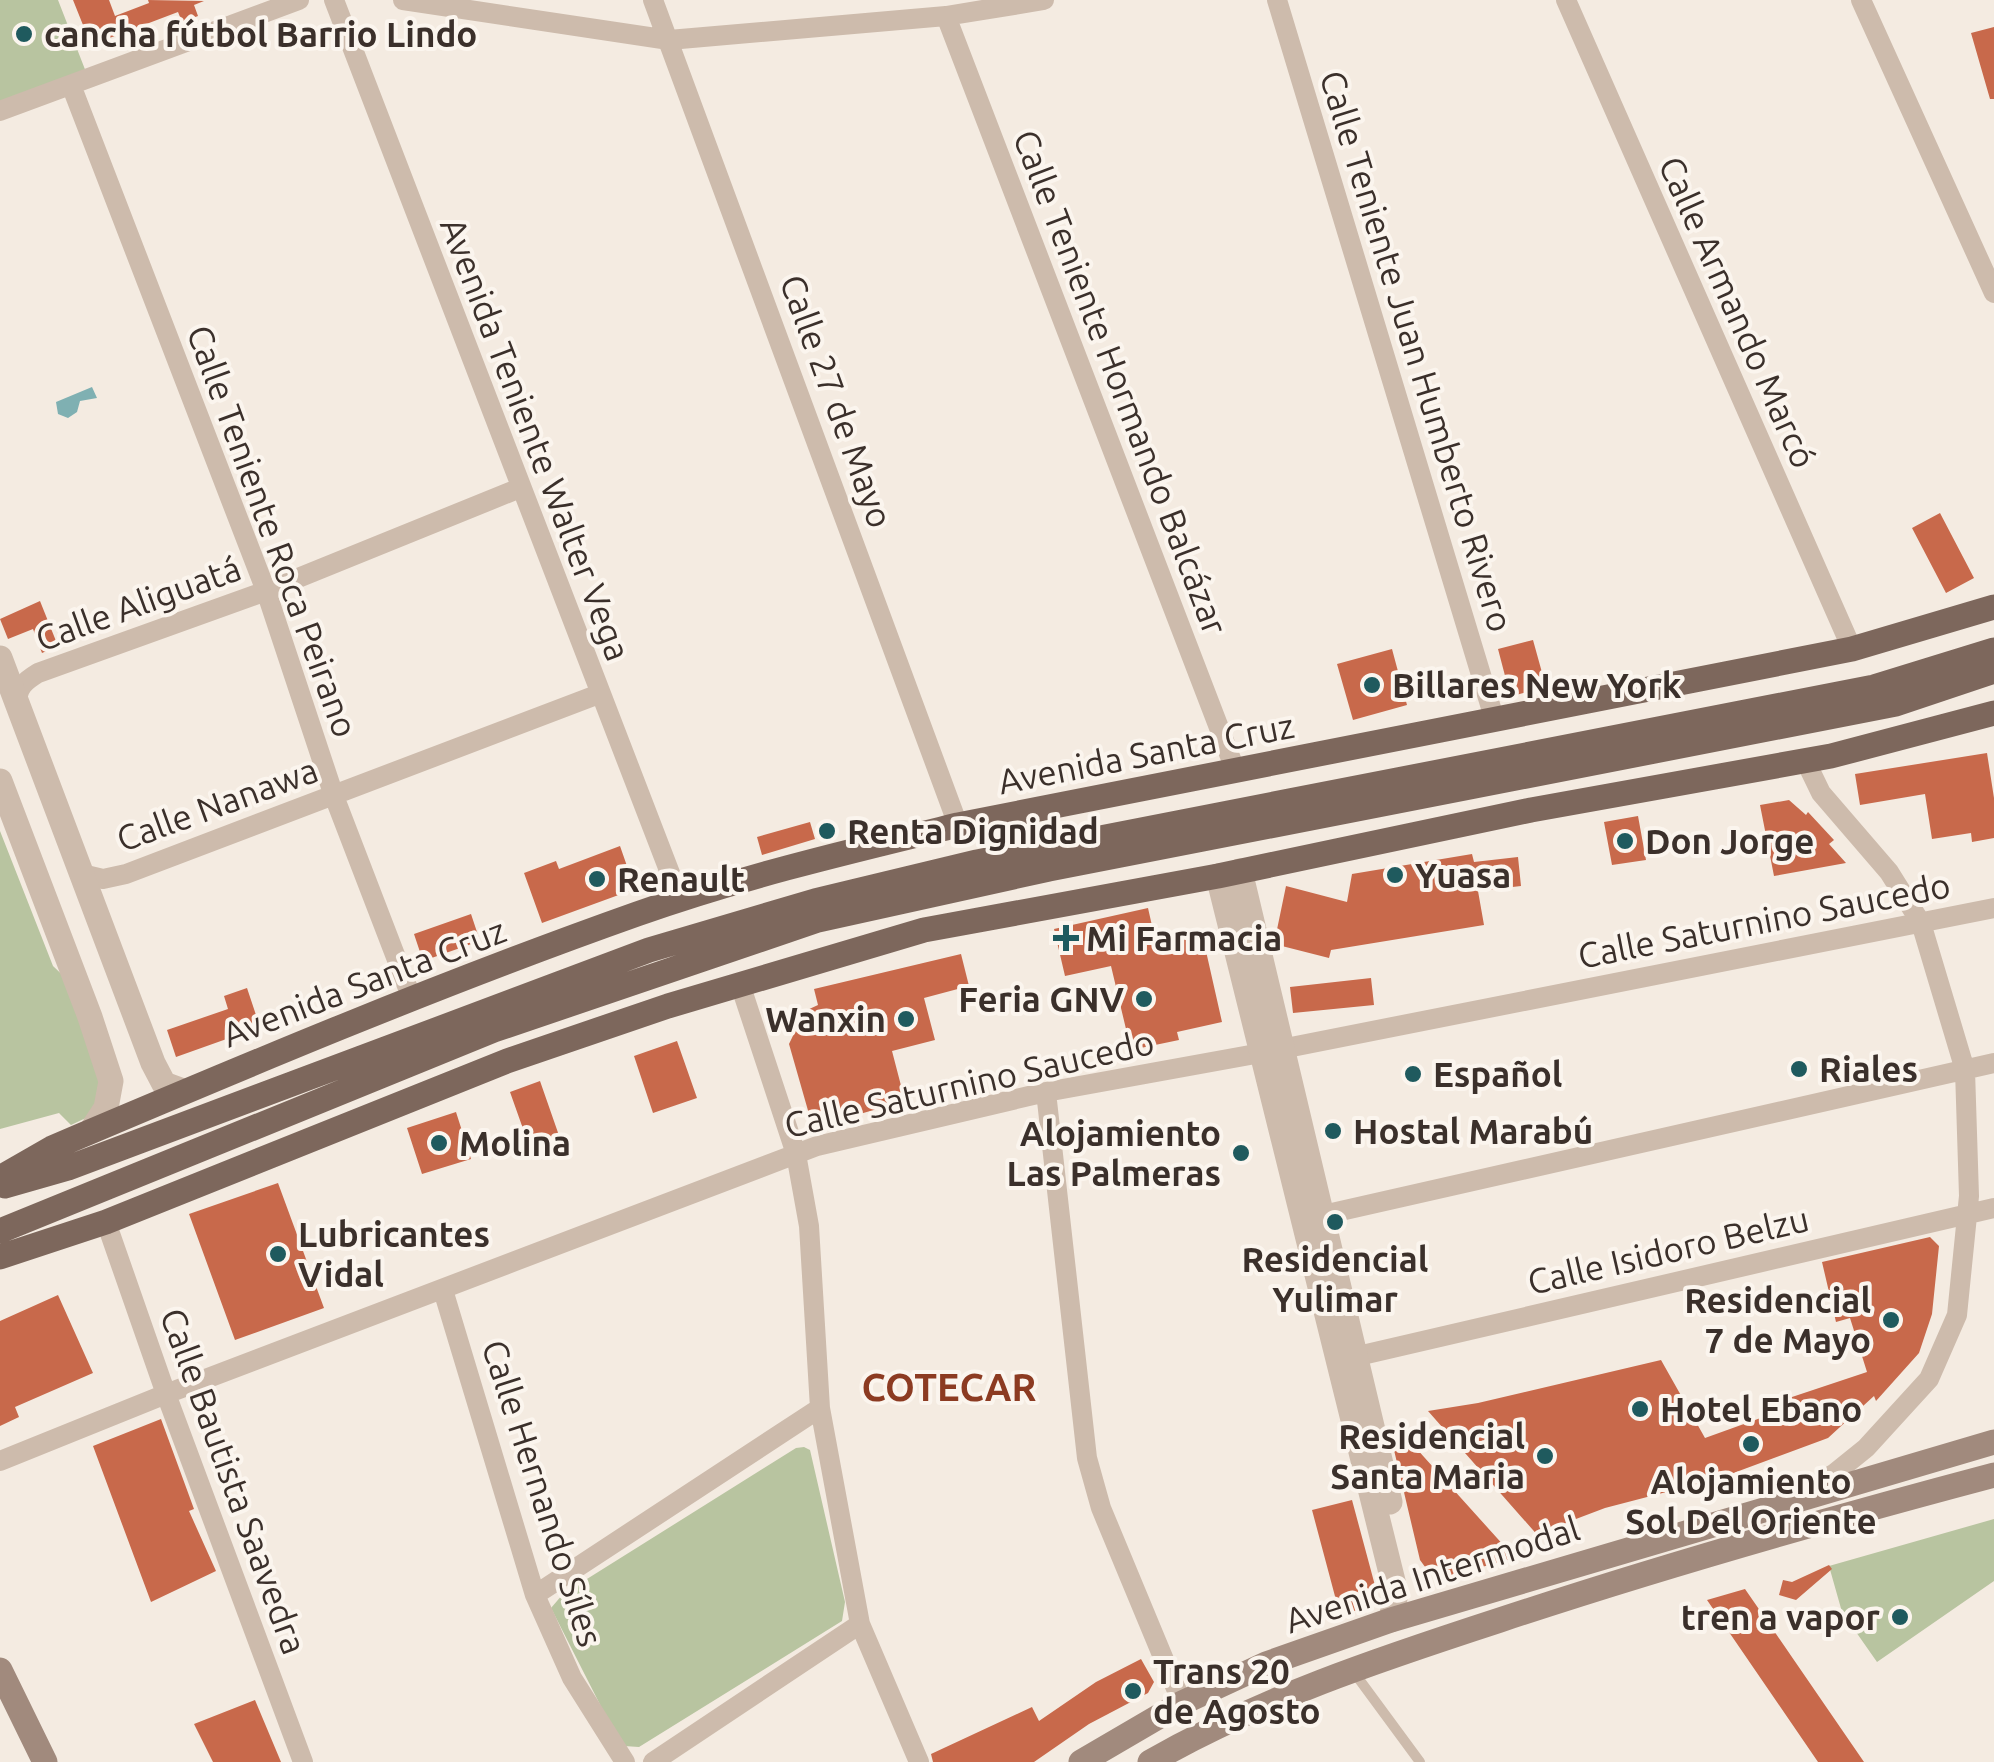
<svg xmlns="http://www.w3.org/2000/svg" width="1994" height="1762" font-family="Ubuntu,sans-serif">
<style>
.green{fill:#b8c4a0}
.water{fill:#7fb0b2}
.building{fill:#c8694b}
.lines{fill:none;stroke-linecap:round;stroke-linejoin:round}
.service{stroke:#cdbbac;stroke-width:10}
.minor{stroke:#cdbbac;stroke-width:20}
.tertiary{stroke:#cdbbac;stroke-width:25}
.secondary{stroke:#a18a7d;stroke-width:25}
.primary{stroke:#7d675c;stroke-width:25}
.poi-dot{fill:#1f5a5e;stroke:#fbf5ee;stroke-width:4}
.labels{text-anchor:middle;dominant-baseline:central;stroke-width:8;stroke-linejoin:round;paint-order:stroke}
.poi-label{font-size:35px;font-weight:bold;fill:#3b302b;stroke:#fbf5ee;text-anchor:start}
.street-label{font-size:35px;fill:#3b302b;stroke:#fbf5ee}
.neighbourhood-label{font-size:38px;font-weight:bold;fill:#8c3b22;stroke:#fbf5ee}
</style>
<rect width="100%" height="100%" fill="#f4ebe1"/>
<path class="green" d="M0,0H58L86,72L0,104Z
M0,831L53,966L73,985L104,1076L99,1098L88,1117L71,1125L59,1113L0,1129Z
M804,1447L810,1450L845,1602L842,1621L639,1747L624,1746L618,1740L551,1608L563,1594L796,1448Z
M1994,1519V1581L1877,1662L1842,1612L1829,1566Z"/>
<path class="water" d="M92,387L97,398L80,401L77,412L68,418L58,414L56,402Z"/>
<path class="building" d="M73,0H109L115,16L149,3L148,0L204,1L194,5L198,16L182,22L178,12L91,45Z
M1994,27V99H1990L1971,33Z
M1940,513L1974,578L1946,593L1912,528Z
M40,601L58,646L42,653L33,629L8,639L0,619Z
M1533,640L1546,687L1516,695L1509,691L1498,649Z
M1392,649L1407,705L1353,720L1337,664Z
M1987,753L1994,798V838L1972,842L1971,833L1932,839L1925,794L1860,805L1855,774Z
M1789,800L1806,815L1808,812L1834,840L1829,844L1846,863L1774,876L1760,805Z
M1638,816L1646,860L1612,865L1604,822Z
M810,822L815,839L762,855L757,837Z
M620,846L635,889L542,923L524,873L556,861L559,869Z
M1472,854L1474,862L1518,857L1521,886L1478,891L1484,925L1331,950L1329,958L1274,944L1286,886L1347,902L1352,874Z
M1148,908L1155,939L1201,929L1222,1022L1177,1032L1179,1040L1131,1050L1111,966L1065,976L1054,929Z
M471,914L480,941L423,961L414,934Z
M961,954L969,986L924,998L935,1040L892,1051L905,1101L832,1122L831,1117L820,1120L818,1111L809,1114L789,1044L805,1011L818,1005L814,989Z
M1371,978L1374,1005L1293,1013L1290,987Z
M247,988L260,1027L176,1057L167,1030L228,1009L224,996Z
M677,1041L697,1098L653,1113L634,1056Z
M540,1081L563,1147L533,1157L510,1092Z
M456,1112L471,1159L422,1174L407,1128Z
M278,1183L324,1308L235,1340L189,1214Z
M1930,1237L1939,1246L1932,1314L1919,1353L1876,1401L1874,1396L1828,1438L1720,1478L1605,1508L1568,1522L1540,1538L1428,1411L1478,1403L1661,1360L1705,1438L1783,1410L1780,1401L1867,1372L1850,1318L1836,1322L1822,1262Z
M58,1295L93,1373L15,1407L19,1417L0,1426V1321Z
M161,1419L194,1509L189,1511L216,1571L151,1602L93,1446Z
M1406,1437L1515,1558L1441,1578L1428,1571L1420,1560L1394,1450Z
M1352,1500L1377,1593L1368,1607L1340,1615L1312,1510Z
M1829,1565L1832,1569L1796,1600L1779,1595L1783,1580L1792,1582Z
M1745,1589L1772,1628L1864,1762H1818L1707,1600Z
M1141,1659L1154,1682L1148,1693L1089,1724L1034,1762H933L931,1754L1032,1707L1039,1721L1096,1682Z
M255,1700L281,1762H213L194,1724Z"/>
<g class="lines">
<path class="service" d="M1353,1671L1420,1762"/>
<path class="minor" d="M334,0L680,899
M403,0L669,40L946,16L1044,0
M653,0L958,825
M1277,0L1495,721
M1566,0L1852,649
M1861,0L1994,293
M946,16L1236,772
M71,85L266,591L334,796L412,999
M0,111L299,0
M17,704C17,687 25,681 38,673L266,591L520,488
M1805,760L1821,793L1889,872L1921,923L1965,1070L1969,1196L1957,1315L1929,1379L1866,1448L1835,1473L1805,1491
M82,874L103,879L126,874L599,694
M740,984L796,1154L809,1226L820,1408L860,1624L919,1762
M1046,1092L1087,1458L1101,1508L1182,1703
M1323,1215L1994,1063
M106,1222L166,1394L303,1762
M443,1290L535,1595L572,1678L625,1762
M1358,1356L1994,1208
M0,1461L166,1394L817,1146L1046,1092L1261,1053L1994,908
M535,1595L820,1408
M653,1762L860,1624"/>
<path class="tertiary" d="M0,658L153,1063L164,1084L183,1091
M0,781L90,1017L111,1081L106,1108L91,1131
M1240,871L1390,1502
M1218,876L1396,1593L1391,1620"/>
<path class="secondary" d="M0,1670L45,1762
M1081,1762L1182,1703L1266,1664L1391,1620L1994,1442
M1150,1762C1260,1699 1380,1659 1500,1620C1663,1566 1828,1519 1994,1475"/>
<path class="primary" d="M0,1178L52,1148C245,1066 439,984 637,914C741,877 851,851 958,825L1852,649L1994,607
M5,1186L68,1168L649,950L815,901L977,862L1874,687L1994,650
M0,1231L494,1030L818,920L1049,869L1896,704L1994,671
M0,1257L106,1222L507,1061L668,1006L924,930L1218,876L1531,810L1831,756L1994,713"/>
</g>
<g class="poi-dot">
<circle cx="24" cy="34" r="10"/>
<circle cx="1372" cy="685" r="10"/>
<circle cx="827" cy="831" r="10"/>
<circle cx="1625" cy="841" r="10"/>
<circle cx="1395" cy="875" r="10"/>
<circle cx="597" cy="879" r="10"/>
<path d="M1061 923h10v10h10v10h-10v10h-10v-10h-10v-10h10z"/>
<circle cx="1144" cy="999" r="10"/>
<circle cx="906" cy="1019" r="10"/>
<circle cx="1799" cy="1069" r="10"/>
<circle cx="1413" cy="1074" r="10"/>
<circle cx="1333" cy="1131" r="10"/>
<circle cx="439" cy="1143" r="10"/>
<circle cx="1241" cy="1153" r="10"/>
<circle cx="1335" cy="1222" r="10"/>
<circle cx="278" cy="1254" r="10"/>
<circle cx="1891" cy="1320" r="10"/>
<circle cx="1640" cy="1409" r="10"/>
<circle cx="1751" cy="1444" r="10"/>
<circle cx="1545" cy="1456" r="10"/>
<circle cx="1900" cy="1617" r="10"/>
<circle cx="1133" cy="1691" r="10"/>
</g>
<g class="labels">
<g class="poi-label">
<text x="44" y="34">cancha fútbol Barrio Lindo</text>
<text x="1392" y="685">Billares New York</text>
<text x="847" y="831">Renta Dignidad</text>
<text x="1645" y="841">Don Jorge</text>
<text x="1415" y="875">Yuasa</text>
<text x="617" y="879">Renault</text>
<text x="1086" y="938">Mi Farmacia</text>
<text x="1124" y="999" text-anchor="end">Feria GNV</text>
<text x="886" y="1019" text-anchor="end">Wanxin</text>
<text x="1819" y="1069">Riales</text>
<text x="1433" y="1074">Español</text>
<text x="1353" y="1131">Hostal Marabú</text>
<text x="1221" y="1133" text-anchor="end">Alojamiento<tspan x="1221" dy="40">Las Palmeras</tspan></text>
<text x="459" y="1143">Molina</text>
<text x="298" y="1234">Lubricantes<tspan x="298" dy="40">Vidal</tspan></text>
<text x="1335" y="1259" text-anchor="middle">Residencial<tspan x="1335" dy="40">Yulimar</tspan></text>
<text x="1871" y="1300" text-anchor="end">Residencial<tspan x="1871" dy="40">7 de Mayo</tspan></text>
<text x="1660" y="1409">Hotel Ebano</text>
<text x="1525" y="1436" text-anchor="end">Residencial<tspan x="1525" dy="40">Santa Maria</tspan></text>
<text x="1751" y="1481" text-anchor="middle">Alojamiento<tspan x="1751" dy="40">Sol Del Oriente</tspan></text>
<text x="1880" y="1617" text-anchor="end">tren a vapor</text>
<text x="1153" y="1671">Trans 20<tspan x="1153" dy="40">de Agosto</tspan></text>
</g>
<g class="street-label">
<text transform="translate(1738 312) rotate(66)">Calle Armando Marcó</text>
<text transform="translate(1417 351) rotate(73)">Calle Teniente Juan Humberto Rivero</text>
<text transform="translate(1121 382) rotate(69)">Calle Teniente Hormando Balcázar</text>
<text transform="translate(837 401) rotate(70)">Calle 27 de Mayo</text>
<text transform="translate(536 439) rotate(69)">Avenida Teniente Walter Vega</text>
<text transform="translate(273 531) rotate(70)">Calle Teniente Roca Peirano</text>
<text transform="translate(138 603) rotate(-20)">Calle Aliguatá</text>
<text transform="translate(1146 753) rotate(-11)">Avenida Santa Cruz</text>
<text transform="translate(217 804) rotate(-20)">Calle Nanawa</text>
<text transform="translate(1764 920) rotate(-11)">Calle Saturnino Saucedo</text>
<text transform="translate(364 982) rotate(-21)">Avenida Santa Cruz</text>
<text transform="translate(969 1083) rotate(-13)">Calle Saturnino Saucedo</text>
<text transform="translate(1668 1250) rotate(-13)">Calle Isidoro Belzu</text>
<text transform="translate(234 1481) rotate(70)">Calle Bautista Saavedra</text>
<text transform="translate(543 1493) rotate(72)">Calle Hernando Síles</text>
<text transform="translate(1432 1574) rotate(-18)">Avenida Intermodal</text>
</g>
<g class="neighbourhood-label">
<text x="949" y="1387">COTECAR</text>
</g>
</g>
</svg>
